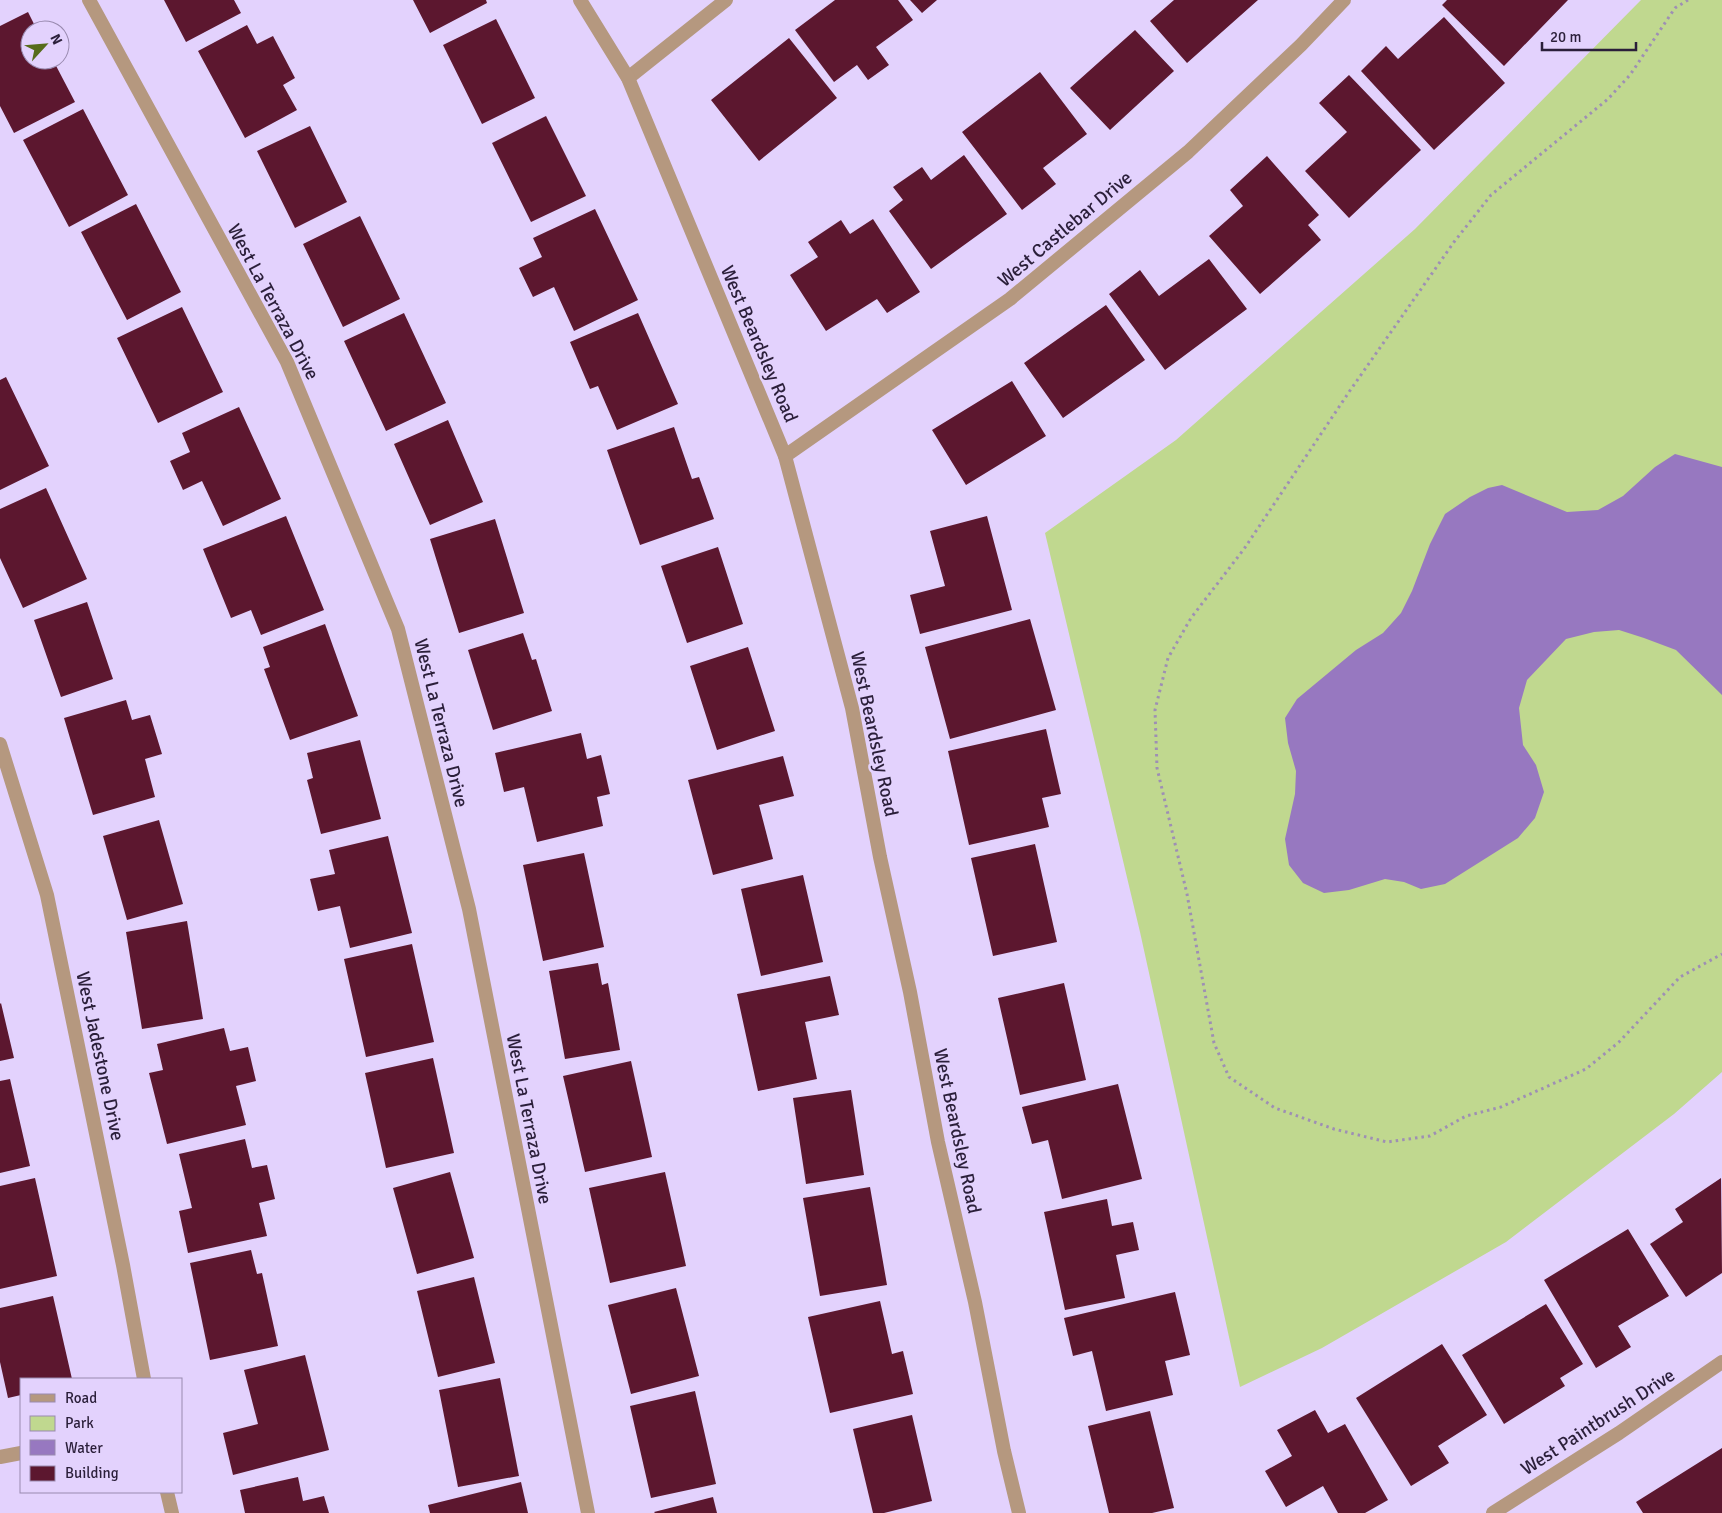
<svg xmlns="http://www.w3.org/2000/svg" width="1722" height="1513" font-family="Signika,sans-serif">
<style>
.green{fill:#c0d88f}
.water{fill:#9778c0}
.building{fill:#5c172f}
.lines{fill:none;stroke-linecap:round;stroke-linejoin:round}
.path{stroke:#9e8fb4;stroke-width:3;stroke-dasharray:2.5 4;stroke-linecap:butt}
.minor{stroke:#b5987f;stroke-width:14}
.tertiary{stroke:#b5987f;stroke-width:14}
.labels{text-anchor:middle;dominant-baseline:central;stroke-width:5;stroke-linejoin:round;paint-order:stroke}
.street-label{font-size:19px;fill:#2b1f3a;stroke:#e3d2fd}
</style>
<rect width="100%" height="100%" fill="#e3d2fd"/>
<path class="green" d="M1641,0H1722V1072L1674,1114L1506,1242L1322,1348L1240,1387L1140,932L1045,533L1176,440L1415,229Z"/>
<path class="water" d="M1675,454L1722,467V695L1676,650L1644,638L1619,630L1594,632L1566,639L1527,680L1519,708L1523,745L1536,765L1544,792L1535,818L1518,838L1445,884L1421,889L1404,882L1385,879L1349,890L1324,893L1303,883L1289,865L1285,839L1295,794L1296,771L1288,743L1285,718L1297,699L1356,650L1383,633L1401,613L1412,591L1430,544L1445,514L1470,497L1488,488L1502,485L1567,512L1598,510L1623,496L1655,467Z"/>
<path class="building" d="M164,0H234L241,13L186,42Z
M413,0H486L487,3L430,33Z
M835,0H898L913,20L876,47L889,65L868,80L857,65L834,82L795,30Z
M910,0H937L922,13Z
M1174,0H1258L1187,63L1150,21Z
M1447,0H1568L1504,66L1442,5Z
M28,12L37,30H30V60H53L75,102L14,133L0,106V26Z
M1444,17L1505,83L1434,150L1361,71L1386,46L1398,59Z
M496,19L535,98L482,124L443,45Z
M247,25L257,44L273,36L295,78L283,85L297,110L245,138L198,51Z
M1135,30L1174,71L1110,130L1070,88Z
M789,38L837,98L759,161L711,100Z
M1040,72L1087,134L1043,168L1056,184L1022,210L962,132Z
M1349,75L1421,150L1349,218L1305,171L1347,132L1319,103Z
M83,109L128,195L69,227L23,140Z
M546,116L586,196L531,222L492,143Z
M310,126L347,202L295,228L257,151Z
M964,155L1007,214L931,269L889,211L903,200L893,187L922,167L931,180Z
M1267,156L1319,215L1308,225L1321,240L1260,294L1209,236L1243,206L1230,190Z
M136,204L181,292L127,320L81,232Z
M595,209L638,300L574,331L554,287L533,297L519,268L542,257L533,238Z
M360,216L400,299L343,327L303,244Z
M873,219L920,292L887,313L877,299L826,331L790,275L818,257L808,242L841,220L850,234Z
M1209,259L1247,309L1165,370L1109,294L1140,270L1159,296Z
M1106,305L1145,360L1063,418L1024,363Z
M182,307L223,392L158,423L117,338Z
M404,313L446,403L386,431L344,341Z
M638,313L678,404L617,430L598,386L590,389L570,342Z
M6,377L49,466L0,490V380Z
M1012,381L1046,436L966,485L932,430Z
M239,407L281,499L223,526L202,481L183,490L170,461L190,452L182,433Z
M448,420L483,502L430,525L394,444Z
M674,427L692,479L699,477L714,519L640,545L607,450Z
M46,488L87,579L23,608L0,558V509Z
M286,516L324,610L261,635L251,610L231,618L203,549Z
M987,516L1012,610L920,634L910,595L945,586L930,531Z
M495,519L524,613L459,633L430,539Z
M718,547L743,624L687,643L661,566Z
M87,602L113,679L61,697L34,620Z
M1030,619L1056,710L950,739L925,647Z
M325,624L358,716L290,740L264,669L270,667L263,647Z
M523,633L532,660L536,659L552,711L493,730L468,650Z
M748,647L775,731L717,750L690,666Z
M126,700L132,720L150,715L162,754L145,759L155,797L93,815L64,718Z
M1046,729L1061,794L1042,798L1049,827L969,845L948,751Z
M581,733L587,759L601,755L610,794L597,797L603,826L537,842L524,787L504,792L495,753Z
M360,740L381,819L321,834L307,780L313,778L307,753Z
M783,756L794,796L759,805L773,859L713,875L688,780Z
M159,820L183,904L127,920L103,836Z
M388,836L412,933L350,948L340,906L318,911L310,879L335,874L329,850Z
M1035,844L1057,942L993,956L971,858Z
M584,853L604,947L543,961L523,865Z
M803,875L823,962L761,976L741,889Z
M187,921L203,1019L142,1029L126,932Z
M412,944L434,1042L366,1057L344,959Z
M598,963L602,985L608,983L620,1050L565,1059L549,971Z
M830,976L839,1015L805,1022L817,1079L758,1091L737,994Z
M1064,983L1086,1080L1020,1095L998,998Z
M1,1003L14,1058L0,1061V1004Z
M224,1028L230,1051L248,1047L256,1081L236,1086L246,1125L167,1144L149,1073L163,1070L157,1044Z
M433,1058L454,1153L386,1168L365,1073Z
M631,1061L652,1157L585,1172L563,1076Z
M10,1079L30,1166L0,1173V1081Z
M1118,1084L1142,1179L1062,1199L1048,1140L1032,1144L1022,1107Z
M851,1090L864,1175L806,1184L793,1098Z
M245,1139L252,1168L267,1165L275,1199L259,1203L267,1236L188,1253L179,1211L192,1208L179,1154Z
M450,1172L474,1258L417,1274L393,1188Z
M665,1172L686,1266L610,1283L589,1188Z
M35,1178L57,1276L0,1289V1186Z
M1721,1178L1722,1273L1686,1297L1650,1244L1683,1222L1675,1209Z
M870,1187L887,1285L820,1296L803,1198Z
M1107,1199L1112,1226L1133,1222L1139,1250L1116,1255L1125,1298L1065,1310L1044,1212Z
M1628,1229L1669,1296L1618,1326L1631,1347L1596,1368L1544,1280Z
M251,1250L257,1274L262,1273L278,1346L210,1360L190,1263Z
M474,1277L495,1363L438,1377L417,1291Z
M676,1288L699,1376L631,1394L608,1305Z
M1175,1292L1190,1355L1165,1361L1173,1395L1106,1411L1092,1351L1073,1356L1064,1318Z
M53,1296L72,1379H21V1395L8,1398L0,1362V1308Z
M880,1301L892,1354L903,1351L913,1394L830,1413L808,1317Z
M1546,1304L1583,1364L1560,1378L1565,1386L1504,1424L1462,1355Z
M1442,1344L1487,1415L1438,1446L1449,1463L1411,1486L1356,1398Z
M305,1355L329,1450L233,1475L223,1433L258,1424L244,1370Z
M500,1378L519,1476L458,1487L439,1390Z
M695,1391L716,1484L651,1498L630,1406Z
M1315,1410L1328,1433L1345,1424L1388,1500L1365,1513H1338L1323,1486L1286,1507L1265,1471L1292,1456L1277,1430Z
M1150,1411L1174,1508L1152,1513H1109L1088,1426Z
M912,1415L932,1501L884,1513H873L853,1429Z
M1722,1448V1513H1643L1636,1502Z
M298,1477L303,1501L324,1496L329,1513H245L240,1490Z
M521,1482L528,1513H430L428,1505Z
M713,1497L717,1513H655L654,1512Z"/>
<g class="lines">
<path class="path" d="M1688,0L1675,8L1630,75L1608,99L1491,195L1454,242L1349,392L1244,549L1191,618L1168,658L1155,710L1157,768L1187,894L1214,1043L1229,1077L1275,1108L1334,1129L1387,1142L1430,1136L1466,1116L1501,1107L1586,1069L1619,1042L1680,977L1722,954"/>
<path class="minor" d="M89,0L287,362L398,629L469,909L588,1513
M628,78L726,0
M785,456L1010,299L1188,152L1301,45L1344,0
M0,744L47,895L123,1265L144,1379
M0,1457L21,1453
M167,1492L172,1513
M1493,1513L1619,1433L1722,1362"/>
<path class="tertiary" d="M580,0L628,78L785,456L852,708L880,857L910,992L938,1142L975,1302L1004,1451L1019,1513"/>
</g>
<g class="labels">
<g class="street-label">
<text transform="translate(1065 229) rotate(-40)">West Castlebar Drive</text>
<text transform="translate(273 302) rotate(62)">West La Terraza Drive</text>
<text transform="translate(759 344) rotate(67)">West Beardsley Road</text>
<text transform="translate(441 723) rotate(76)">West La Terraza Drive</text>
<text transform="translate(874 734) rotate(78)">West Beardsley Road</text>
<text transform="translate(100 1056) rotate(78)">West Jadestone Drive</text>
<text transform="translate(529 1119) rotate(79)">West La Terraza Drive</text>
<text transform="translate(957 1131) rotate(78)">West Beardsley Road</text>
<text transform="translate(1598 1422) rotate(-33)">West Paintbrush Drive</text>
</g>
</g>
<rect x="20" y="1378" width="162" height="115" fill="#e3d2fd" stroke="#998aaf"/>
<rect x="30" y="1394" width="25" height="8" fill="#b5987f" stroke="#998aaf"/>
<text x="65" y="1403" font-size="15" fill="#2b1f3a">Road</text>
<rect x="30" y="1416" width="25" height="15" fill="#c0d88f" stroke="#998aaf"/>
<text x="65" y="1428" font-size="15" fill="#2b1f3a">Park</text>
<rect x="30" y="1440" width="25" height="15" fill="#9778c0" stroke="#998aaf"/>
<text x="65" y="1453" font-size="15" fill="#2b1f3a">Water</text>
<rect x="30" y="1466" width="25" height="15" fill="#5c172f" stroke="#998aaf"/>
<text x="65" y="1478" font-size="15" fill="#2b1f3a">Building</text>
<g transform="translate(45 45) rotate(64)"><circle r="24" fill="#e3d2fd" stroke="#998aaf"/>
<path d="M0-4L9 19L0 12L-9 19Z" fill="#576c1b"/>
<text y="-8" font-size="14" font-weight="bold" text-anchor="middle" fill="#2b1f3a">N</text>
</g>
<path d="M1542 42v8h94v-8" fill="none" stroke="#2b1f3a" stroke-width="2.5"/>
<text x="1550" y="42" font-size="15" fill="#2b1f3a" stroke="#e3d2fd" stroke-width="4" paint-order="stroke">20 m</text>
</svg>
